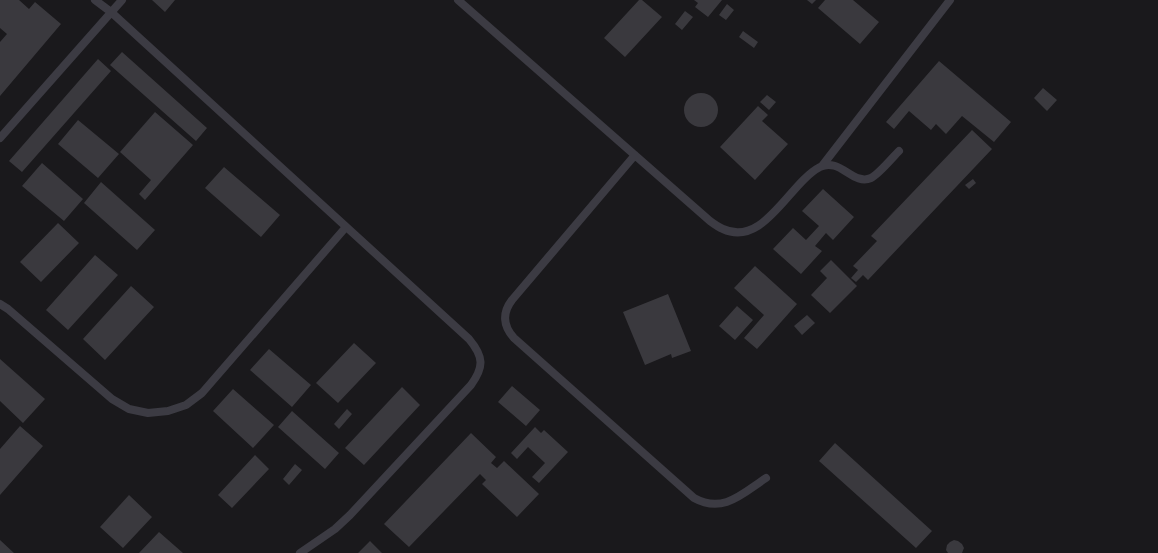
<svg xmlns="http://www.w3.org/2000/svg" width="1158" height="553" font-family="'Varela Round',sans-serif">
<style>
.building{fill:#3a393e}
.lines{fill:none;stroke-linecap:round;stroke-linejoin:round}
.lane{stroke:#3c3b43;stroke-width:8}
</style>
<rect width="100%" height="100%" fill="#1a191c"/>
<path class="building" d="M0,0H19L29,9L35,2L61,24L0,96V42L7,34L0,28Z
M152,0H175L165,12Z
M639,0H642L662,17L625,57L604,38Z
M694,0H722L708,17L695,7L698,3Z
M807,0H816L812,4Z
M825,0H853L879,22L860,44L818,8Z
M727,4L734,10L726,20L719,15Z
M685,11L693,17L682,30L675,24Z
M743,31L758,42L754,48L739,37Z
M122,52L207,128L196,141L110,65Z
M98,59L111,71L22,172L9,161Z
M939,61L1011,122L994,142L962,116L946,134L936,124L931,130L909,111L894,129L886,122Z
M1043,88L1057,100L1047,111L1034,98Z
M684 110a17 17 0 1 1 34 0a17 17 0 1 1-34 0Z
M767,95L776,102L769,110L760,102Z
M758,106L768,115L762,121L788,144L755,180L720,147Z
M155,112L193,145L145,200L139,194L151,180L120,152Z
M78,120L119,154L98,178L58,144Z
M972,130L992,149L868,280L863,275L856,282L851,278L858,270L853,266L877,241L871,236Z
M42,163L83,199L64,221L22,186Z
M224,167L280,215L261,237L205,188Z
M973,179L976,183L969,189L965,185Z
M101,182L155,230L137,250L84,203Z
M823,189L854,217L833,240L826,233L815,246L822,251L801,274L773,249L793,228L806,240L819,226L802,211Z
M58,223L79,243L41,282L20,262Z
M95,255L118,275L68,330L46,310Z
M831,260L857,286L830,313L811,295L827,278L820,271Z
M755,266L797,304L757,349L744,338L764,315L734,288Z
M131,286L154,307L105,360L83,339Z
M668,294L691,351L672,358L671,354L645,365L623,312Z
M737,306L753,320L735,340L719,326Z
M807,315L815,323L802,335L794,326Z
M354,343L376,363L338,403L316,383Z
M269,349L311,385L292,407L250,370Z
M0,359L45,399L23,423L0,401Z
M512,386L540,410L526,426L498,402Z
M402,387L420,405L364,465L345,448Z
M233,389L274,425L253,448L213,411Z
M347,409L352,414L339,429L334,424Z
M292,411L339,453L325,469L278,427Z
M20,426L43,446L0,495V449Z
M535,427L541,433L544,430L568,452L539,483L532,477L545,463L528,447L517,459L511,453Z
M471,433L496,457L491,463L497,468L504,461L539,494L517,517L482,484L486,480L480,474L409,547L384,524Z
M835,443L932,531L916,548L819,461Z
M255,455L269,469L232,508L218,495Z
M295,464L302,470L289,485L283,479Z
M129,495L152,517L123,548L100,527Z
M159,532L183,553H139Z
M0,540L14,553H0Z
M954,540L958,541L962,544L964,548L962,553H948L946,550L947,545L950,542Z
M370,541L382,553H358Z"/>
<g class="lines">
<path class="lane" d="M95,0L111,12L469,339C484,357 484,367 471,385L350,515L335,529L300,553
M458,0L710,221C714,224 718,227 723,229C764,248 789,183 820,167C840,157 853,186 871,178C878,175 893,157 899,151
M0,138L122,0
M635,155L512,300C502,313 503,326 514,338L694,498C723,514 742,494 766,478
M822,166L950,0
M0,304L8,309L112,399L129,409L148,413L168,411L186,405L202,393L346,227"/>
</g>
</svg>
